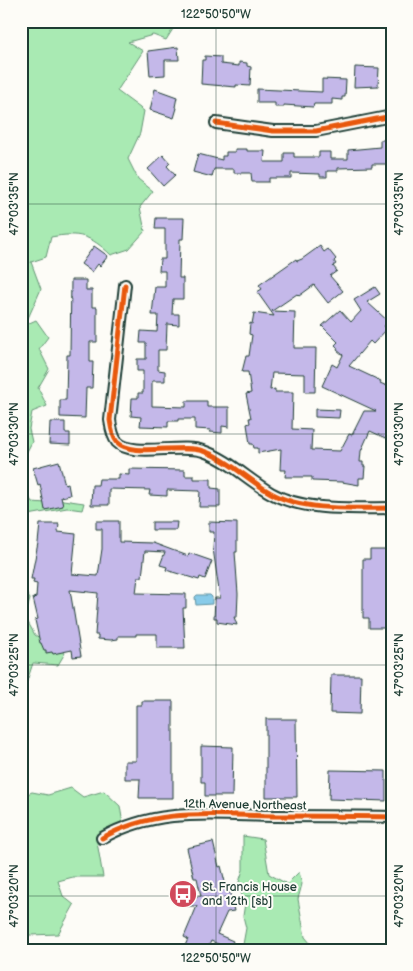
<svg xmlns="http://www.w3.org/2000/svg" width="413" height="971" font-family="'Balsamiq Sans',sans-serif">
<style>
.green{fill:#a9eab3;stroke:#649474}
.water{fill:#88cbe9;stroke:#5e92a1}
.building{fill:#c4b8e9;stroke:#1f3d34}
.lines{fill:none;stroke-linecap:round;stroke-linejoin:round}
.minor-casing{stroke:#1f3d34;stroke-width:14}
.minor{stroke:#fdfcf7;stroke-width:10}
.quiet{stroke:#00873e;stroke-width:4;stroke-dasharray:8 4;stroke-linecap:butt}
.cycleway-casing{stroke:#fdfcf7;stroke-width:8}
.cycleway{stroke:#e8590c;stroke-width:5}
.ticks{fill:none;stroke:#1f3d34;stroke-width:1;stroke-opacity:0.45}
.labels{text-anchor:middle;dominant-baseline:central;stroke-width:4;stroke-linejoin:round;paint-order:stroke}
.street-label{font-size:12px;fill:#1f3d34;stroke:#fdfcf7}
.poi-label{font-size:12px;fill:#1f3d34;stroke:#fdfcf7;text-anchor:start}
.neatline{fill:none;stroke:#1f3d34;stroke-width:2}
.ticks-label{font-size:12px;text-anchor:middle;fill:#1f3d34}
</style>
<rect width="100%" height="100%" fill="#fdfcf7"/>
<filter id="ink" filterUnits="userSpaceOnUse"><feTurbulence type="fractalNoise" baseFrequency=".02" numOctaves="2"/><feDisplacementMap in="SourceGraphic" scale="10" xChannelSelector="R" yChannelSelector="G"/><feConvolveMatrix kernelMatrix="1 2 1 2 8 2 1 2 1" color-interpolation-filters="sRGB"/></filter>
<g filter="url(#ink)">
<path class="green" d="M21,21H178L166,40L153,35L128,42L143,51L117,91L144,111L140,133L128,159L138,179L153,191L140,207L145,231L129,249L111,255C90,235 79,232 51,237L46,257L31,262L41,289L25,325L36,320L48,337L39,349L49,369L38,388L47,406L32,412L29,429L32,442L22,461L21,468Z
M21,484L32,502L46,503L63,500L84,503L82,510L67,508L23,516L21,521Z
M21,586L30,599L25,617L35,635L65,653L58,665L33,663L21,699Z
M71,788L83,797L104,791L120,806L123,824L96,836L103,877H73L58,881L63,896L74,905L58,934L30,935L21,944V797L32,792L48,795Z
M243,836L263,839L269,874L287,884L299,872L302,884L298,899L305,937L316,950H242L246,928L243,916L245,903L238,885L243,870Z"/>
<path class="water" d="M197,595H210L212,597V604L196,605L195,597Z"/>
<path class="building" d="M178,47L179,60H165V75L150,76L148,51Z
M205,56L221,57V64L239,66V62L247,63V66L251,67L250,86L236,85V87L201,84L202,60H205Z
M355,67L379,68L378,86L354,87Z
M322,79L346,80L345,97H342V100L332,99V104H314L313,107L284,105V107H275V103H257V89L322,92Z
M155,89L177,97L175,107L177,108L174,118L150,110Z
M380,140H389V143H392L390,164H372V167L338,168V171H327V177H320V174L291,173V178H269V182H252L251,173H234V169H214L212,177L193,172L198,154L222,160V156H226V152H235V149H247V151H265L264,162H284V153H294V157H319V152H330V159H348V150L380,147Z
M163,155L170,163L167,166L175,175L163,186L148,169Z
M156,218H184L183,239H180L179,278H183V299H173L172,314H179V325L167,324L166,350H158V370L165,371V381H152V406L186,407V401H207V407H229V427L222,426V433L210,432L211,430L195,429V419H178V421H168V427L140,426L141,417L131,416L132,398H138V393H143V371H137V359H146V343H140L141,331L157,332L158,315H152L155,287H165V271H159L160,259H165V229H155Z
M94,246L108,256L100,266L98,264L92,272L81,264Z
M320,246L324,252L328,249L336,259L334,261L336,264L333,266L337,271L330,276L343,291L328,303L314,285L299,296L297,294L272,311L295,312L294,348H316L315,392H305V374L272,373L270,390L275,389V392H293L292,429L312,430L311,450L340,451L349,434L352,435L364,411H376L322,386L332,364L337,367L343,355L337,350L338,348L335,345L338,342L322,326L340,310L351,322L361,311L354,300L375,287L380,294L367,302L389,322L384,326L387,329L373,344L370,341L349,366L381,381L380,383L392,388V441L370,431L361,451L360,462H363V466H365L364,478H359V485L342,482L312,481V477H285L286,470H280L281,449L258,453V448H254L253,444H250L247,424L250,423L249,418H251L246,394L251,393L248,372H242L246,356H249L252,335L249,334L250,323L252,324L254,313L274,316L257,292L262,289L259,285L296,259L297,261L302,259Z
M71,280H86V290H92V307H97V342H90V362H93L92,388H86L85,418L60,417V400H66L67,355H70Z
M315,409L340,410L339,418L315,417Z
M50,422H65V433H70V445L49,444Z
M59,461L65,485L68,484L70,495L61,497L63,506L45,510L40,484L38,485L33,468Z
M129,469L185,470V476H194V479H211V488L220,489V507H199L200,491L167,490V496L149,495L150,490L109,489V505H91L92,485H98L99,479H119V474L129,475Z
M96,521H119V542L153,543L188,556L189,553L212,561L205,579L200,577L199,580L166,570L167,567L160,565L165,552L145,551L142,577H138L136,593L186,594V608H183L185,648H157V634H136V636H118V639L111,640L98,639V635H95L98,593L70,590L81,656L73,657L72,650L53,654L52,652L46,653V650H44L41,643H40L35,620L38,619L33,598L36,597L37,584L33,583L34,579H31L38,543L40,524H59L58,532L76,534L72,574L98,576L102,549V529H96Z
M152,522H177L176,530H152Z
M209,522L237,523V552H235L238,594L237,617H234L237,625L217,622V618H214L215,598H220L213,548L214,532H209Z
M370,550H392V628H369V618H363V559H370Z
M331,675H361L360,714L330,713Z
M142,701H173V798H139L140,779H125V761H136V705H142Z
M266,719H296L297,797H266Z
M201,746L233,747L232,796H205V782H201Z
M330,770L386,771V801L329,799Z
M213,842L219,867L221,866L226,886L228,885L234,911L227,912L217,934L233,941L230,949L211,941L207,950H189L184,948L188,939L184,937L197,906H186V896H201L197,878H194L187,848Z"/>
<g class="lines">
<defs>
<path id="minor" d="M216,123L273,131H316L392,116
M125,285L110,420C111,427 112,436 117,442C132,458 181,443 203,451C228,459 248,480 271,493C304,512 355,508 392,508
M102,838C157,807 213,815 273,816C313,816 352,816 392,817"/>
</defs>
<use href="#minor" class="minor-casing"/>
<use href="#minor" class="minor"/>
<path class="quiet" d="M336,950L337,946"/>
<defs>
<path id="cycleway" d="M216,123L273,131H316L392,116
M125,285L110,420C111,427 112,436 117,442C132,458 181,443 203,451C228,459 248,480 271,493C304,512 355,508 392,508
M102,838C157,807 213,815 273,816C313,816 352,816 392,817"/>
</defs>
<use href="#cycleway" class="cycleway-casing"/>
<use href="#cycleway" class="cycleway"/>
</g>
</g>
<path class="ticks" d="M216,21V950M21,204H392M21,434H392M21,665H392M21,896H392"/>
<defs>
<symbol id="bus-disc" viewBox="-11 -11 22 22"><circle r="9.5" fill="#d1495b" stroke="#fdfcf7"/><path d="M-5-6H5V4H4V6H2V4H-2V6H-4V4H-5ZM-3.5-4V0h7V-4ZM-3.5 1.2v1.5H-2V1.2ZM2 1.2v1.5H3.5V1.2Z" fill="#fff"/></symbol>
</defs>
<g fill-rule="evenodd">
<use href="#bus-disc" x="167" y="878" width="32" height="32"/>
</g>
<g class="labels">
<g class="street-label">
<text transform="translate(245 805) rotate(1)">12th Avenue Northeast</text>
</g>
<g class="poi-label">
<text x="202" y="887">St. Francis House<tspan x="202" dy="14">and 12th [sb]</tspan></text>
</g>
</g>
<rect width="413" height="971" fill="none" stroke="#fdfcf7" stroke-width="55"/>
<rect x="28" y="28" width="358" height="916" class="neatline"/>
<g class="ticks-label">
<text x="216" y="18">122°50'50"W</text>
<text transform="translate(14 204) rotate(-90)" y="4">47°03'35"N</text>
<text transform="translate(399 204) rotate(-90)" y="4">47°03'35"N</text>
<text transform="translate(14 434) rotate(-90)" y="4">47°03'30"N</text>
<text transform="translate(399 434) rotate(-90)" y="4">47°03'30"N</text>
<text transform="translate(14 665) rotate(-90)" y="4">47°03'25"N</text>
<text transform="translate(399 665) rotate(-90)" y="4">47°03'25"N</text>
<text transform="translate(14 896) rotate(-90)" y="4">47°03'20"N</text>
<text transform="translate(399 896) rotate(-90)" y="4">47°03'20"N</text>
<text x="216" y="962">122°50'50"W</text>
</g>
</svg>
